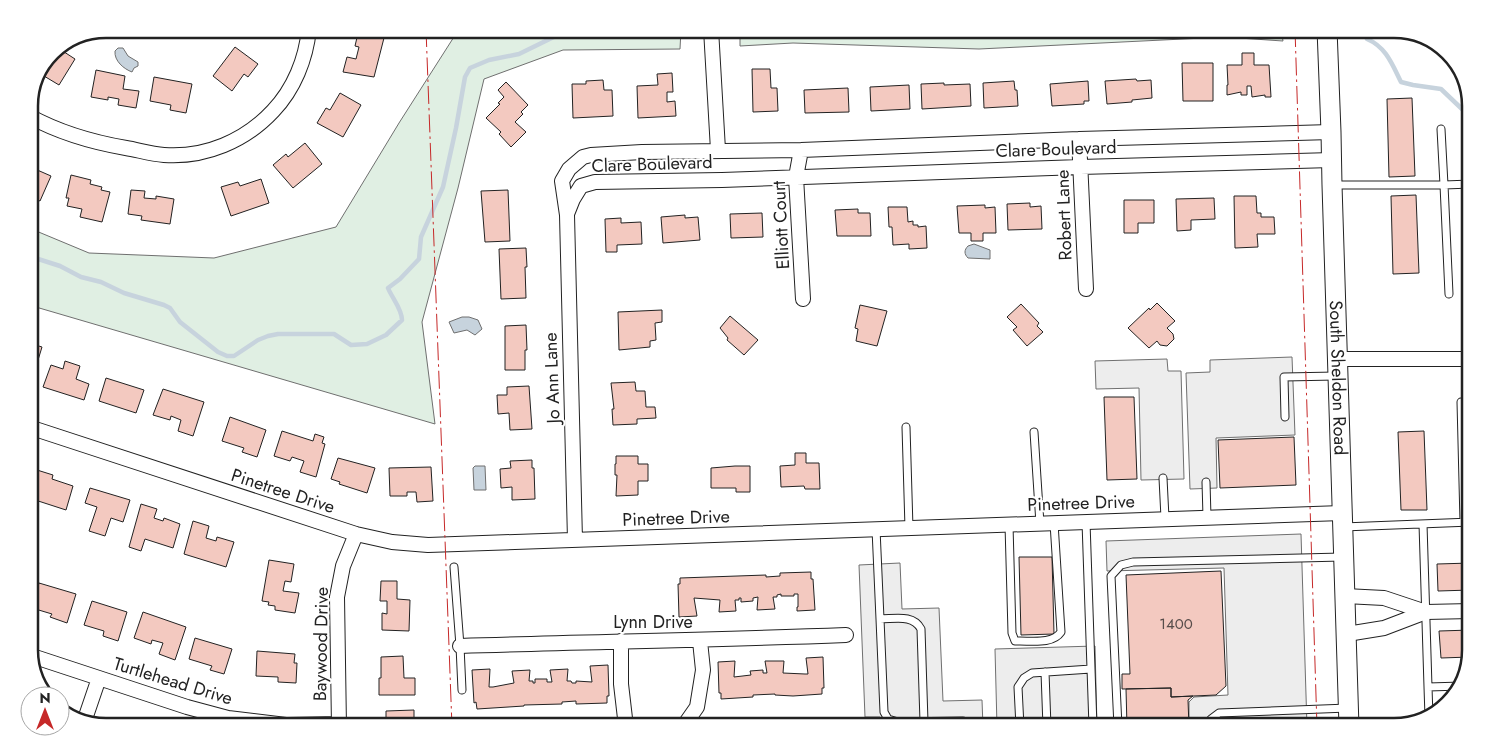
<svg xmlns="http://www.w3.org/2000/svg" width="1500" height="756" font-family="Jost,sans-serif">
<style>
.green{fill:#e0efe3;stroke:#6f6f6f}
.parking{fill:#ededed;stroke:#6f6f6f}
.water{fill:#c7d3dd;stroke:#6f6f6f}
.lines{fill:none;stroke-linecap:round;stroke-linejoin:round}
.stream{stroke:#c7d3dd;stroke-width:4.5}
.building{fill:#f3c9c0;stroke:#222}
.service-casing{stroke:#222;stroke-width:9}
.minor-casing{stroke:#222;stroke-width:16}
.secondary-casing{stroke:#222;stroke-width:21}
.service{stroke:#fff;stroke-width:7}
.minor{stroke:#fff;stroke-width:14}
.secondary{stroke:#fff;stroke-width:19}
.power{stroke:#c62828;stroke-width:1;stroke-dasharray:18 4 2.5 4;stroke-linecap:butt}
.labels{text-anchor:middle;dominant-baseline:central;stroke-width:4;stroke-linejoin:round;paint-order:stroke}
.number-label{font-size:15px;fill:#564c4a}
.street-label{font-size:18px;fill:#222;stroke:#fff}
.rim{fill:none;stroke:#222;stroke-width:2.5}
</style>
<rect width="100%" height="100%" fill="#fff"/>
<path class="green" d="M459,29H681L680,49L563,50L484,79L458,188L422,322L435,424L29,305V228L89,253L214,258L336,227L399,123Z
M740,29H1281L1283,41L1224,37L979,49L793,43L740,46Z"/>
<path class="parking" d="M1292,357L1295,435L1216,438L1217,488L1190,489L1186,373L1210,372V360Z
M1167,359L1168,371H1181L1184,479L1141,480L1139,388L1096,389L1095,361Z
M1301,534L1307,727H1189V702L1194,697L1228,695L1224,568L1107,571L1106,541Z
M900,563L902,609L939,608L943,701L982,700L983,727H881L880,717H865L859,565Z
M1095,646L1097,727H997L995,649Z"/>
<path class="water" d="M118,48H123L128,56L138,62V66L134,68L132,72C124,69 114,61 115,51Z
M974,244L990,250V259L968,258C964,254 964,250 968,246Z
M462,317H469L478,320L482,329L475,335L467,330L454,333L449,322Z
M475,466H485L486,490H474L473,468Z"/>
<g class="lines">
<path class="stream" d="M1034,29L1077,32L1091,29
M737,35L764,33L778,29
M1367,39C1386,47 1392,64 1401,82L1413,85L1441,89L1463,110L1471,113
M29,256L60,266L81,277L101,282L124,293L164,305L170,308L180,322L218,352L227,356H234L258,340L268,336L278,334H334L351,345L367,344L386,335L402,320C402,309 392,298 388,288L400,279L419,259L421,237L443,187L456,128L465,77L470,68L489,60L519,54L568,30H642L686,33"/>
</g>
<path class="building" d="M359,29L385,34L374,77L343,72L347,57L356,59L359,47L355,46Z
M235,47L258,64L248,77L244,74L232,91L213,76Z
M58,48L75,59L59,85L44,76L47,71L44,69L51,51Z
M1242,53H1254V65H1269L1271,97H1265V95L1252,97L1251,86H1247V95H1241V92L1227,95V85H1228L1227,65H1242Z
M1182,63H1213V101H1183Z
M752,69H770L771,88H777L778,111L753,112Z
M96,70L125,76L123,89L139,91L136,108L118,105L119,99L108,97V100L91,97Z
M672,73L673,92H667V102L675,101L676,116L638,118L637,86L658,85L657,74Z
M154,77L192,84L186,113L170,110L171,105L150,101Z
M1136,79L1137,81L1151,80L1152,98L1132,100V102L1107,104L1105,81Z
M603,80L604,90H612L613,116L573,118L572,84H586V81Z
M1014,81L1015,90H1017L1018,106L984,108L983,83Z
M1088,81L1089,101H1084V104L1052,106L1050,84Z
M506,82L528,105L521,112L523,114L515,122L526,132L511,147L499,134L501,132L486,118L500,104L498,103L504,97L498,90Z
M944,83V85L970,84L971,106L922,109L921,84Z
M909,85L910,109L871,111L870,87Z
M848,88L849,112L805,113L804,90Z
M340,93L361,105L343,137L317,123L326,108L330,110Z
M1412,98L1415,176L1389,177L1387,99Z
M305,143L322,164L293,188L273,165L286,154L288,157Z
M35,169L51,176L40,201L29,196V171L33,173Z
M71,175L91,180L90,184L102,187L101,190L110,192L102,222L80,217L82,209L67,206L69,198H66Z
M261,179L269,203L231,216L221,187L238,182L240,186Z
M131,190L145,191L144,198L156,199V196L174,199L170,224L141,220L142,216L128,214Z
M508,190L510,241L485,242L481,191Z
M1416,195L1419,273L1393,274L1391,196Z
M1234,196H1256L1257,213H1261V217H1274L1275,234H1257L1258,247L1235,248Z
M1214,198L1215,219L1191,220V230L1177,231L1176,199Z
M1124,200H1154V223H1138V233H1124Z
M1030,203V207L1041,206L1042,229L1008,230L1007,204Z
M985,205V208L995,207L996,233H983V241H971V233H959L957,206Z
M888,207H907L908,222L913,221V225H918V227L926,226L927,248L909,249V244L893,245L892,227H889Z
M858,209V213H870L871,236H837L835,210Z
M762,213L763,237L731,238L730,214Z
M685,215V218L698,217L700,240L663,243L661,217Z
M621,218V223L641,222L642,244L617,245V252H606L605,219Z
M526,248L527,267H525L526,298L501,299L499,249Z
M1157,303L1175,321L1167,328L1173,334L1174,339L1167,346L1160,345L1157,341L1149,348L1128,328L1149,308L1150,310Z
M1021,304L1039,323L1037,326L1043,332L1027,346L1013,330L1017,327L1007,317Z
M860,305L887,311L877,346L856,341L858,329L855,328Z
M662,310V322L655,323L656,340L650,341V347L619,350L618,312Z
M730,316L758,340L744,355L727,340L728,338L720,328Z
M526,325L527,350H525V370H505V326Z
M29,343L42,347L31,383H29Z
M65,361L80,366L76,379L89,384L84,400L43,387L51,365L63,369Z
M106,378L144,390L136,413L99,401Z
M635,382L636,391H645L646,407H655L656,418L637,419V424L613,425L612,409H614L611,383Z
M529,386L532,429L510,430L509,413L498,414L497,395H507V387Z
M163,389L204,402L193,436L178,431L181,420L171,416L170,420L153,415Z
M1104,397H1134L1137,479L1107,480Z
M230,417L266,430L257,457L242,452L244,448L222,441Z
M282,431L313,441L315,434L324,437L322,443L325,444L316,477L300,472L304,461L292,457L290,461L274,456Z
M1424,431L1427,510H1401L1398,432Z
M1294,437L1296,485L1220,488L1218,440Z
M795,453H806V463H819L820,489H805L804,486L781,487L780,466L795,465Z
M616,456H638V464H648V481H638V495L616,496L617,475H615V464H616Z
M338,458L375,468L367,493L339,484L340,482L331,479Z
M532,460V468H534L535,499L512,500V487L501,488L500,469L511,468L510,461Z
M735,466H750V492H736V488H711V468Z
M431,467L433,501L417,502L416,492H407V496H390L389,468Z
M37,470L53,475L52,479L73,486L66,510L29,498Z
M90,488L130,500L123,522L111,518L105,536L89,531L97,507L85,503Z
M141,504L157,509L154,518L163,521L164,518L180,524L173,548L145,539L141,551L129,547Z
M193,521L209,526L206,538L216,541L217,537L234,542L226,567L184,554Z
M1019,557H1052L1054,634L1021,635Z
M269,560L294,564L291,582L285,581L283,591L299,593L295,613L275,610V606L268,605L269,602L262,601Z
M1471,563V590L1438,591L1437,564Z
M1221,571L1226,686L1216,695L1171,697V688L1122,689V674H1130L1126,575Z
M811,572V579H813L815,610L797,611V607H798V594H794V596H781V594L777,595V597H773L775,609L757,610L758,597L753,598V601L741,602V598H739V600H735L736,611L719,612L720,600L694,598L697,616L679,617L678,584H680V578L766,575V577L780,576V573Z
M381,581H397V599L410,600L409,631L382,630V613L387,614V601H380Z
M39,583L76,594L67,623L50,617L52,614L32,608Z
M92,601L127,612L118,641L103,636L104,631L84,625Z
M143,612L186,627L175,660L159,654L163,643L152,640L151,644L134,638Z
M1471,630L1470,657L1441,658L1439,631Z
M195,638L232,649L224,674L210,670L212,666L189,659Z
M257,651L295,654L294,663H297L296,683L278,682V677L256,676Z
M403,656L404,678H415V695H379V678H381V657Z
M823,657L824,688H822V694L793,696L775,695V694L753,695V697L721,699V693H719L718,662L735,661L734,677L751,675L750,671L763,670V673H767L765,661H784L783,673L805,674H808L806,658Z
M608,665L609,696H607V703L576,704V701L562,702V704L524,705V706L477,709L476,702L474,703L472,670L490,669L489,687H493L514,683L512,671L530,670L529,681H533V683H535V679H547V682H552L550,670L568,669L567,681H571L572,683H576V681L592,682L590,666Z
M1171,688V697L1193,696L1188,700L1189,727H1127L1126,689Z
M414,710V727H386V711Z"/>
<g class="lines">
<defs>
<path id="service" d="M1441,129L1444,185L1471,184
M1332,185H1444L1449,294
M1461,402L1464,522
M1285,417L1284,377L1336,376
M906,427L909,528
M1034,432L1040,524
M1163,478L1165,518
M1206,482L1207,517
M1086,522L1093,727
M1423,524L1428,687L1462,686
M1009,525L1012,633L1015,641H1020C1033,641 1053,644 1061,632L1054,523
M1343,527L1471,522
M876,529L880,619
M454,567L460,646L462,690
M1045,672L1047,727
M1428,687L1429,717
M925,727L924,722L921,629C913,614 895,619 880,619L884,712L888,719L898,722L963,721L971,724L973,727
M1020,727L1018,687L1024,678L1032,673L1091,669
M1118,727L1111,576L1121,565L1133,562L1342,557
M1209,727L1211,719L1219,713L1348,708"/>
<path id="minor" d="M711,29L718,150
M29,116C60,133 91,142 126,148C138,150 151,154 164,155C205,158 245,141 273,111C294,89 306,59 309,29
M1079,139L1086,289
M801,150L796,177L803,299
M567,214L573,199L581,186L595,182L722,180L1080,167L1332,160
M1337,359H1471
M29,427L356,534L392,542L428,545L1342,513
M575,540L567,215L562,181L569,169L583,157L591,155L642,152L801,150L1079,139L1331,132
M1345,596L1384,598L1426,612L1471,611
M1347,634L1384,628L1426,612
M621,641V684L626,727
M460,646C589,642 717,640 846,635
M29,655L187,707L228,718L286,725L339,724
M84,722L99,678
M339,727L337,597L343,566L356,534
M683,727L697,707L703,670L700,641"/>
<g id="secondary">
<path id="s1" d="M1327,29L1331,132L1332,185L1349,727"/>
</g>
</defs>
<use href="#service" class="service-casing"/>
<use href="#minor" class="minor-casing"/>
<use href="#secondary" class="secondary-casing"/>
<use href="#service" class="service"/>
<use href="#minor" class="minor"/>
<use href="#secondary" class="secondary"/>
<path class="power" d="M426,29L452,727
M1295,29L1317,727"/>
</g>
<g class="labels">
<g class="number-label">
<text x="1176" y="624">1400</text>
</g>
<g class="street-label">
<text transform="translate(1056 149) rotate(-2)">Clare Boulevard</text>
<text transform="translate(652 164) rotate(-2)">Clare Boulevard</text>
<text transform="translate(1064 215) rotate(-92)">Robert Lane</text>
<text transform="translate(781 225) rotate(-93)">Elliott Court</text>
<text transform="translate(552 378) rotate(-92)">Jo Ann Lane</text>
<text stroke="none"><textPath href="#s1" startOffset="349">South Sheldon Road</textPath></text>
<text transform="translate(283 491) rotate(18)">Pinetree Drive</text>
<text transform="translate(1081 503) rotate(-2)">Pinetree Drive</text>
<text transform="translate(676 518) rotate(-2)">Pinetree Drive</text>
<text x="653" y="622">Lynn Drive</text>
<text transform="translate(321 644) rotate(-89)">Baywood Drive</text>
<text transform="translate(173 681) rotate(17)">Turtlehead Drive</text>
</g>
</g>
<path d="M0 0H1500V756H0ZM106 38H1394A68 68 0 0 1 1462 106V650A68 68 0 0 1 1394 718H106A68 68 0 0 1 38 650V106A68 68 0 0 1 106 38Z" fill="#fff" fill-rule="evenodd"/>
<path class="rim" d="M106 38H1394A68 68 0 0 1 1462 106V650A68 68 0 0 1 1394 718H106A68 68 0 0 1 38 650V106A68 68 0 0 1 106 38Z"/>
<g transform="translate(45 711)"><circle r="24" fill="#ffffff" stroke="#a7a7a7"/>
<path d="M0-4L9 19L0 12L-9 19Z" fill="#c62828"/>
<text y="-8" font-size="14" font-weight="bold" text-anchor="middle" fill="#222222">N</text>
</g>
</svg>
